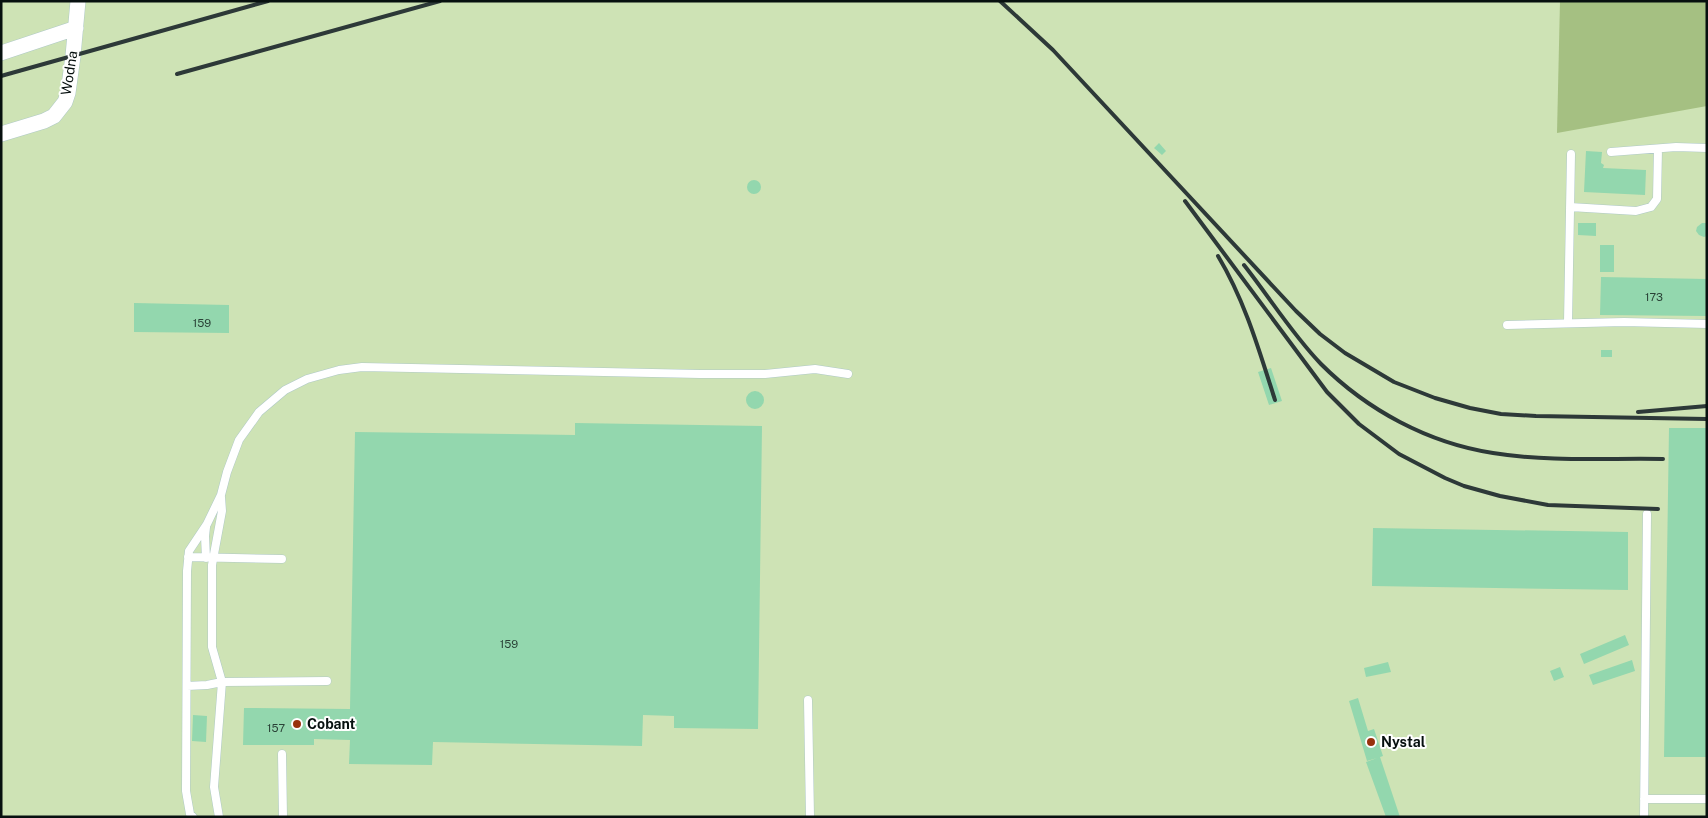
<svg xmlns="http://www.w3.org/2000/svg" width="1708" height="818" font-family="'Public Sans',sans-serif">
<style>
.green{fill:#cee3b5}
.forest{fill:#a5c082}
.building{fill:#93d7ae}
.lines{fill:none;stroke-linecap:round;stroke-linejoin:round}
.service-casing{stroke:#afc9c6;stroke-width:9}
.minor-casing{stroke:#afc9c6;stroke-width:16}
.service{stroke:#fff;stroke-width:8}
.minor{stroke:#fff;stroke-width:15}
.rail{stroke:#2d3938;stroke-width:4}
.poi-dot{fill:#98320d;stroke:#fff;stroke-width:2}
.labels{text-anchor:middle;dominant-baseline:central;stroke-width:4;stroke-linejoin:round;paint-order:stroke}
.number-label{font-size:11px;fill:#2a4237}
.street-label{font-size:14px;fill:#07100f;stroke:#fff}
.poi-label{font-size:14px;font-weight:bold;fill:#07100f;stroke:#fff;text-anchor:start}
</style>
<rect width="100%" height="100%" fill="#e1fcf9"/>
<path class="green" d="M1,1H1707V817H1Z"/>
<path class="forest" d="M1560,1H1707V106L1557,133Z"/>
<path class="building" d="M1159,143L1166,151L1162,155L1154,148Z
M1586,151L1602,152L1601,163L1604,165L1603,168L1646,170L1645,195L1584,192Z
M747 187a7 7 0 1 1 14 0a7 7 0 1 1-14 0Z
M1578,223H1596V236L1578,235Z
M1702,223H1707V236L1704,237L1699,235L1696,231L1697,227Z
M1600,245H1614V272H1600Z
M1601,277L1707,279V316L1600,315Z
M134,303L229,305V333L134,332Z
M1601,350H1612V357H1601Z
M1271,368L1282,401L1269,405L1258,372Z
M746 400a9 9 0 1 1 18 0a9 9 0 1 1-18 0Z
M575,423L762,426L758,729L674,728V716L643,715L642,746L433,742L432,765L349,764L350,740L314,739V745H243L244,708L350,709L355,432L575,435Z
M1669,428H1707V757H1664Z
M1373,528L1628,532V590L1372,586Z
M1625,635L1629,645L1584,664L1580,654Z
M1632,660L1635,671L1593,685L1589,675Z
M1388,662L1391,672L1366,677L1364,668Z
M1560,667L1564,677L1554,681L1550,671Z
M1358,698L1368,731L1374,729L1383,756L1380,757L1400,817H1386L1366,762L1377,758L1367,761L1349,701Z
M193,715L207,716L206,742L192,741Z"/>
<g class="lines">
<defs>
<path id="service" d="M1611,152L1676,147L1707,148
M1570,207L1636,211L1651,207L1657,199L1658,149
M1568,323L1571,154
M1507,325L1624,322L1707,324
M188,557L282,559
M206,558L205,536L206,527
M187,686L207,685L222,682L327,681
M808,700L810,817
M282,754L283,817
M1644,799H1707
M193,817L190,814L186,791L187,571L189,551L207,524L221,495L227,472L239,440L259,412L285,390L307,379L339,370L362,367L700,374H765L815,369L848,374
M219,817L214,787L222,682L212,647V565L222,511L221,497
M1644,817L1647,514"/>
<path id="minor" d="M1,53L76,28
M1,134L44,121L54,116L65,102L68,93L73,56L78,1"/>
</defs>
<use href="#service" class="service-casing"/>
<use href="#minor" class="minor-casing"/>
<use href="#service" class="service"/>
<use href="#minor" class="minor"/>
<path class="rail" d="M1000,1L1053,50L1296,311L1320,334L1345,353L1394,382L1435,398L1470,408L1501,414L1536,416L1707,419
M177,74L440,1
M1,76L268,1
M1185,201L1327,392L1359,424L1399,454L1445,478L1464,486L1500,496L1548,505L1658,509
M1218,256C1245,301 1259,350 1275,400
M1244,265C1270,298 1292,334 1321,364C1367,410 1428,443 1493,453C1549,462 1607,458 1663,459
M1638,412L1707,406"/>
</g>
<g class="poi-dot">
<circle cx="297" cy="724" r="5"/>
<circle cx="1371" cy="742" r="5"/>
</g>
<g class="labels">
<g class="number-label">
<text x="1654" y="297">173</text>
<text x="202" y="323">159</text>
<text x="509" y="644">159</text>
<text x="276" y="728">157</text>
</g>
<g class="street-label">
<text transform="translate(69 73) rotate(-81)">Wodna</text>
</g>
<g class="poi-label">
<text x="307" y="724">Cobant</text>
<text x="1381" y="742">Nystal</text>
</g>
</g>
<rect width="1708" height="818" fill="none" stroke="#07100f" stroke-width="5"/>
</svg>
